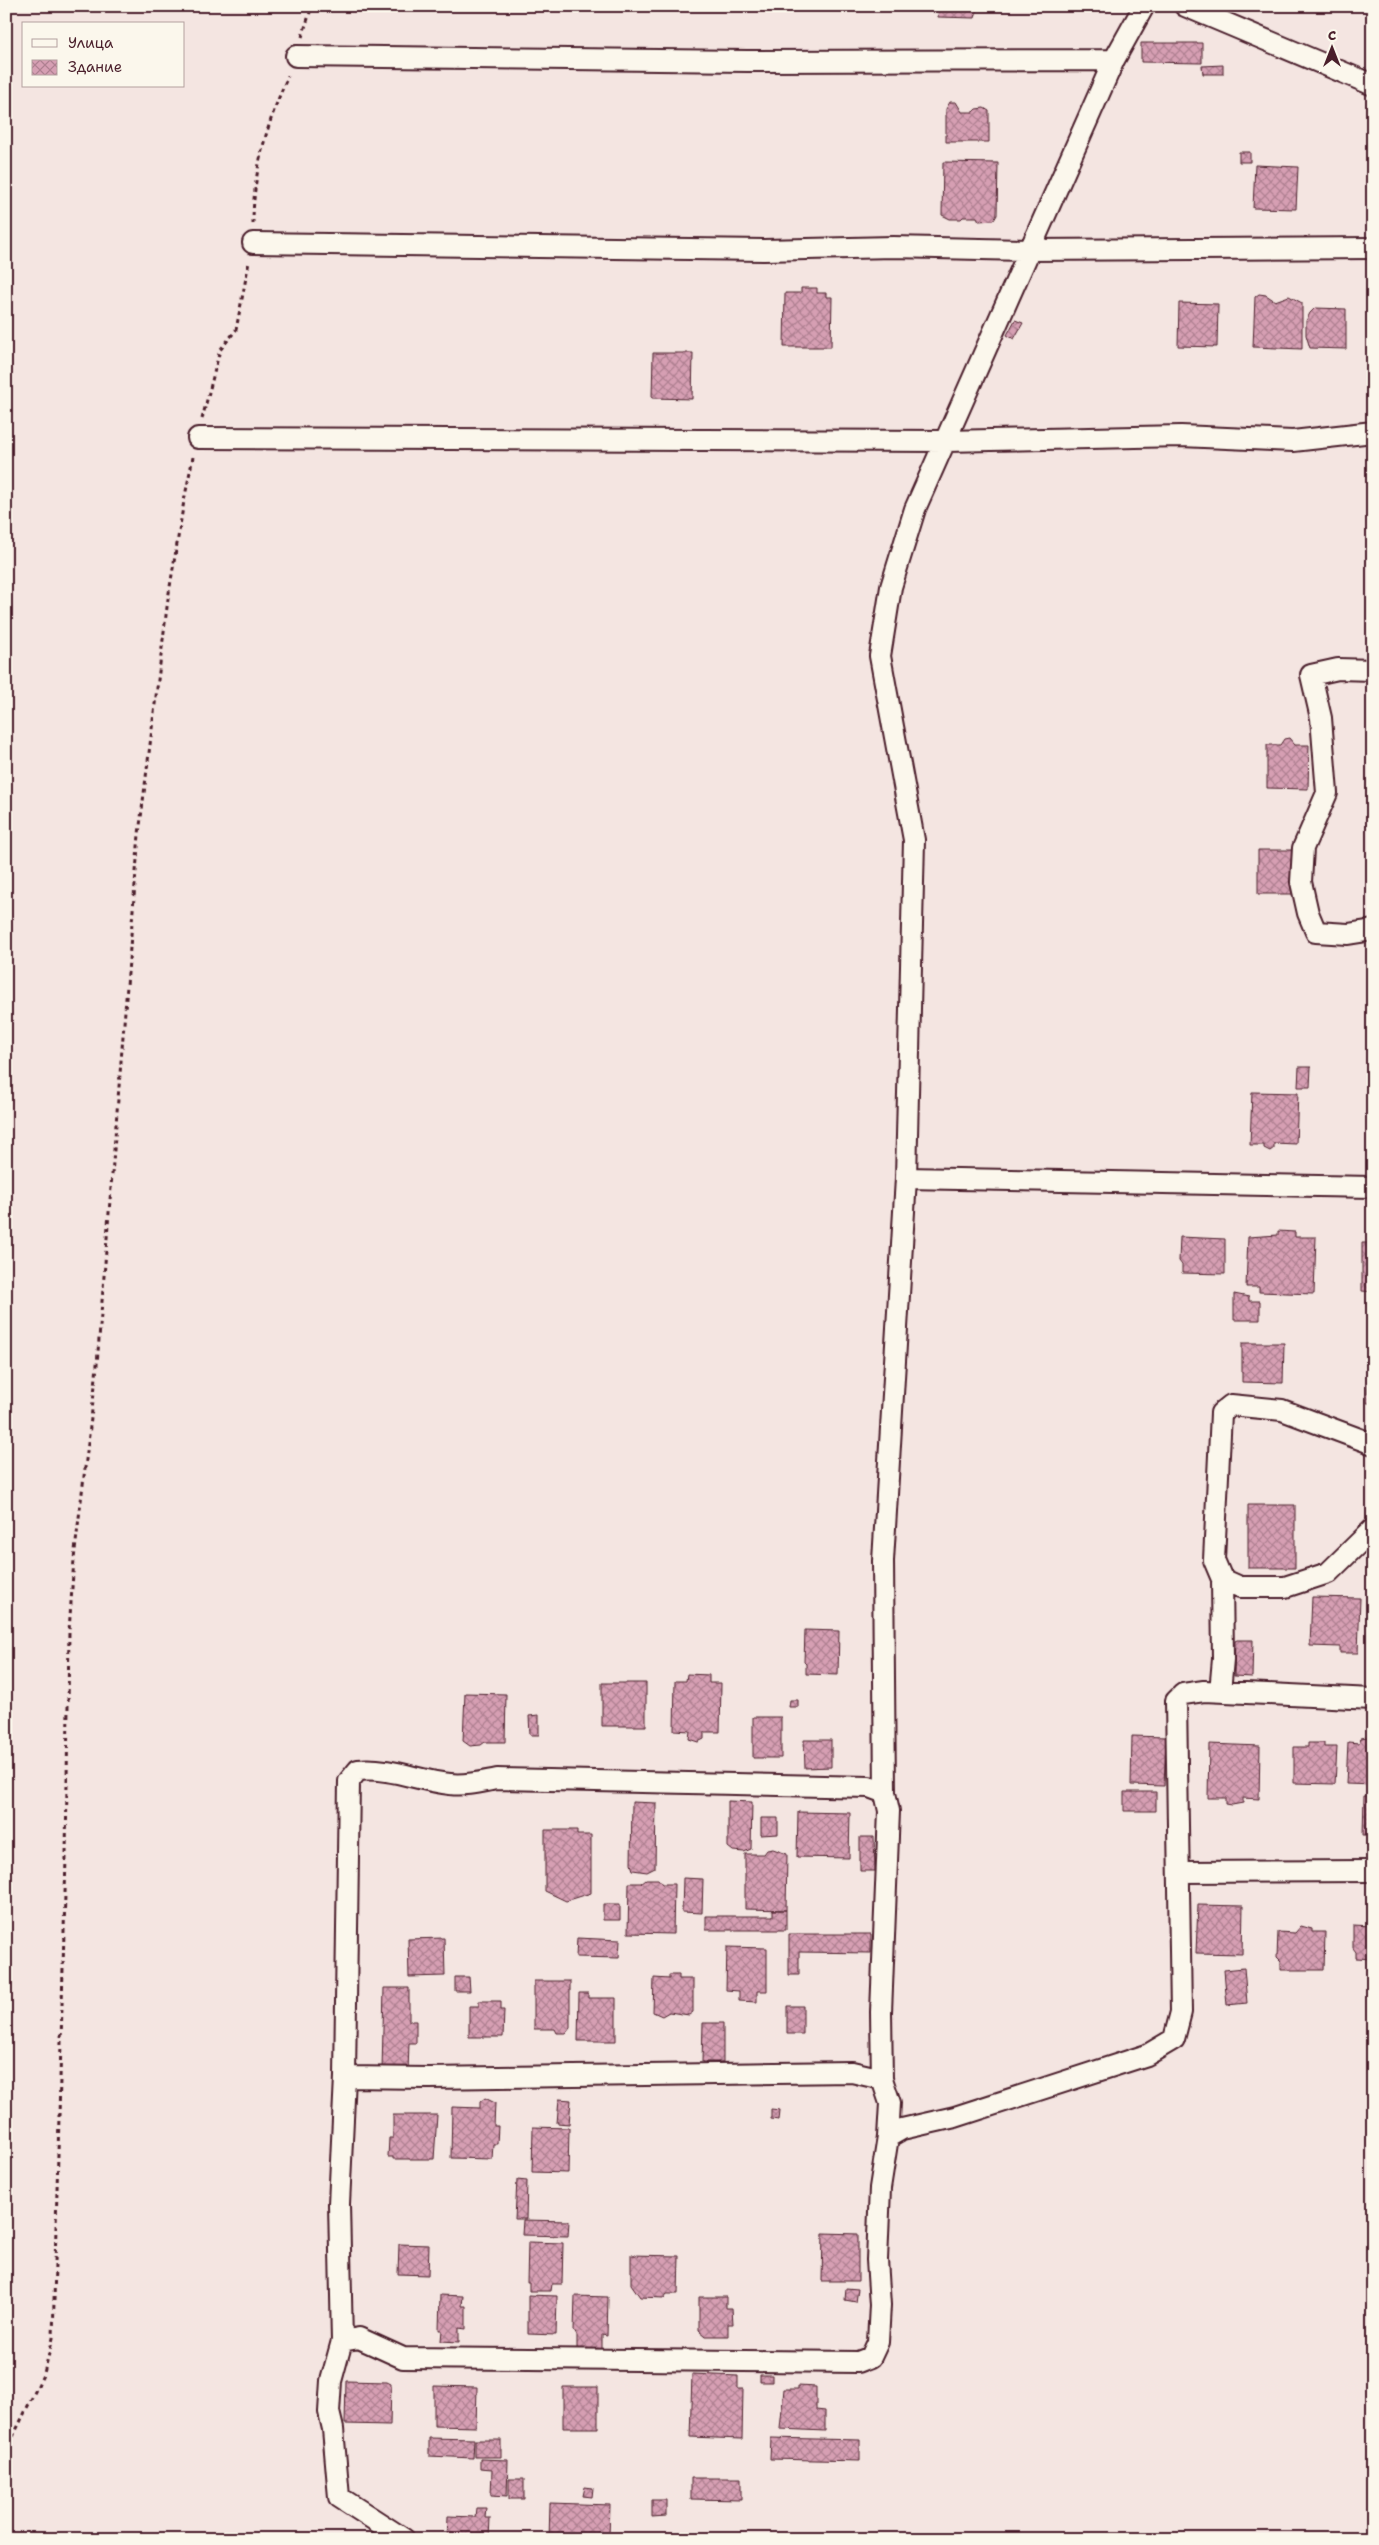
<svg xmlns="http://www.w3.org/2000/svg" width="1379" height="2545" font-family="'Shantell Sans',sans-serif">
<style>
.building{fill:url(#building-cross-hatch);stroke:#4a1f2b}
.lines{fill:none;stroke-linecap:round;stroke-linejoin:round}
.minor-casing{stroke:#4a1f2b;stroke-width:24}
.path{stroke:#4a1f2b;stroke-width:3;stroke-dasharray:4 4;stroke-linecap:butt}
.minor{stroke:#fbf7ec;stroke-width:20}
</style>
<defs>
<pattern id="building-cross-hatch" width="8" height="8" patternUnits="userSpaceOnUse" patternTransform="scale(1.25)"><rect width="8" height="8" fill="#d69fb3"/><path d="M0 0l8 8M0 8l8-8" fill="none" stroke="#b08192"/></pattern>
</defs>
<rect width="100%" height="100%" fill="#f4e5e1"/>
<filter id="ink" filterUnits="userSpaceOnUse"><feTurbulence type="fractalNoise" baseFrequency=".02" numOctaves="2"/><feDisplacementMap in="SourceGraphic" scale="10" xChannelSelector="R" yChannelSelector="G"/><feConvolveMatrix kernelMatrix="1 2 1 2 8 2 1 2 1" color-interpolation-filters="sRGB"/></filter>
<g filter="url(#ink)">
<path class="building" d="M939,6H978L975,18L938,17Z
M1141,43H1202V63L1141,62Z
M1223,65V74H1203L1202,66Z
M950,102H956L962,112H973L976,109L984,108L989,111V142H946V109Z
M1239,152H1250V162H1239Z
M943,162L998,163L997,215L994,220L979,221L977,217H963L961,219H950L942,215Z
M1255,165L1298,167L1296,209L1253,208Z
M801,288H817V293H826V297H832L831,347H784L785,293H801Z
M1259,294L1266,295L1275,301L1289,296L1302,303V349L1253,347L1255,297Z
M1179,303L1218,304L1217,347L1178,346Z
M1315,308L1346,309V349L1310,348L1306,335V321L1310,313Z
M1015,320L1023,323L1014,339L1007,335Z
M653,353H693L692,399L652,398Z
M1289,738L1295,745H1309L1308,789L1267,788V745H1280L1284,739Z
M1258,850H1296V894H1258Z
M1299,1067H1311L1310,1087H1298Z
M1252,1092L1298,1093L1296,1144L1274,1143V1148L1270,1151L1264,1148V1145H1250Z
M1278,1231L1295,1232V1237H1316L1314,1294L1259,1292V1287H1246L1248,1237L1278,1235Z
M1180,1237L1225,1239V1274L1182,1273V1265L1179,1261Z
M1362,1243H1373V1292L1362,1291Z
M1234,1294L1249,1297V1301H1260V1320H1234Z
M1370,1322H1373V1403H1367Z
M1242,1343H1284L1283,1383L1242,1382Z
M1248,1505H1295V1568H1248Z
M1312,1597L1360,1598L1358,1653H1340V1647L1310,1646Z
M805,1630L839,1631L838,1675L806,1674V1664L804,1662Z
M1237,1640H1253L1252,1677L1234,1676L1235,1641Z
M687,1674L709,1675V1683H721L720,1732H704V1739L698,1742L689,1739L690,1731L674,1730L675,1681H686Z
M602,1683H646V1726H602Z
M465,1693L506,1694L505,1742H485L481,1745L470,1746L463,1741Z
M790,1700H798V1707H789Z
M539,1715V1735H530L529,1716Z
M753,1717H781V1758H753Z
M1132,1736L1166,1737L1164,1786L1131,1785Z
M1367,1737L1373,1738V1785L1346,1784L1348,1742L1359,1743L1361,1738Z
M804,1740H831V1767L805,1768Z
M1308,1743H1324V1747H1337L1335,1784L1294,1783V1747H1308Z
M1209,1744L1260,1746L1259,1799L1243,1798V1803L1232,1805L1226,1804V1798H1208Z
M1124,1792H1156V1811H1124Z
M1364,1796H1373V1835H1363Z
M728,1801L752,1802L751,1849L744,1852L733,1851L728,1847Z
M632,1802L656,1803L655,1868L647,1872L633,1870L631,1864Z
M798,1812L850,1813L849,1858L797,1857Z
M761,1818H778V1834L761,1835Z
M545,1830H577V1835H591V1893L566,1901L545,1891Z
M860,1837H874L875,1871H860Z
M773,1849L787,1854L786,1910L745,1909V1854H764L767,1850Z
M683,1878L703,1879L702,1913L682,1912Z
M646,1879H658L662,1884H674L673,1934L628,1933L629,1883H641Z
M603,1904H620V1920H603Z
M1198,1905L1243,1906L1242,1954L1196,1953Z
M773,1910H786V1930H706V1916H773Z
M1353,1925L1373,1926V1959L1356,1958V1952L1353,1948Z
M1301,1926L1312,1929V1932H1325L1324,1970H1281V1961L1277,1957L1278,1932L1295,1933Z
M789,1934H871V1953L799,1952V1975H789Z
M444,1938L445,1976L409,1977L408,1939Z
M577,1938L620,1940L619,1958L576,1957Z
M727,1947L767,1948V1991H757V2002L739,2001V1991L726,1990Z
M1244,1968L1247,2003L1227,2005L1224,1970Z
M669,1975H679V1979H693V2012L689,2015L669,2012L662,2016L653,2012L654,1978L669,1979Z
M455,1977H469L470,1991H455Z
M534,1981H570V2028L566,2033H557L555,2029H534Z
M384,1988H409V2021H416V2043H409L408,2072L382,2071Z
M579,1993H588V1998H616V2041H578Z
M479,2001H501V2010H504L503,2037H469V2006H479Z
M787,2006H803V2034H787Z
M703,2023H723V2062H702Z
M485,2098L495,2103L494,2126H498L497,2144H493L492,2159L451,2158L452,2107L480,2108V2102Z
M559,2099L571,2100L569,2124L557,2123Z
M771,2109L780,2110L779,2120L771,2119Z
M393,2115H437L434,2159H393V2157H388L389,2138H393Z
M533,2127L569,2128L568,2173L532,2172Z
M517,2180L527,2181L526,2219H515Z
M523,2220L569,2221L568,2236L522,2235Z
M823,2233L858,2234V2281H822Z
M528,2242L563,2243L562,2284H552L551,2291H529V2283H527Z
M399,2244L429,2245L428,2275L398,2274Z
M631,2255L679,2256L678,2294H667L664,2298L640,2297L631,2284Z
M846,2288L858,2289L856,2302L845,2300Z
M440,2295L463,2296L462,2306H466V2329L459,2328V2342L441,2341L442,2330H439Z
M528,2295L557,2296L556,2335L528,2334Z
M575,2296L608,2297L607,2336L602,2335V2352L577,2351V2336L574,2331Z
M699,2297H726V2308H732L733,2324H728V2336H706L699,2330Z
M692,2374L738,2376V2389H743L742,2439L690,2437Z
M760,2375H772V2382H760Z
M346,2381L387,2382L391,2384L390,2425L345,2424Z
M434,2386L477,2387L476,2427L434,2426Z
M798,2386L816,2387V2410L825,2411V2431L780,2429L784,2389H798Z
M563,2387H598V2428H563Z
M429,2438L474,2439L473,2458L429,2456Z
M771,2438L860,2440V2461L770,2459Z
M475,2440H501V2457H475Z
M480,2459L508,2460L507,2496L491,2495L492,2470L480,2469Z
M691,2478H741V2500L691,2499Z
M509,2479H524V2499H509Z
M585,2487L593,2488L592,2497L583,2496Z
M652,2500H666V2516L652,2517Z
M550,2503L610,2505L609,2535H601V2539H549Z
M476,2508H486L485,2518H490L489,2539H447L448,2516L475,2517Z"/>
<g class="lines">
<defs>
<path id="minor" d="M1185,6L1373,85
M296,56L747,61L1114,60
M253,243L764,250L893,247L1029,250L1373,248
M198,438L947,441L1181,436L1293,441L1373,432
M1373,670L1338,669L1311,675L1321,718L1327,793L1303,848L1301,882L1308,913L1316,932L1348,934L1373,930
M906,1178L1373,1187
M1222,1579L1240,1587H1285L1328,1573L1373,1529
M1220,1692L1223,1659L1222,1579L1214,1560L1221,1413L1231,1405L1282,1410L1373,1444
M885,1793L883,1561L906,1178L914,840L880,656L891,587L915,509L1114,60L1144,6
M1180,1872L1373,1871
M345,2077L429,2078L852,2072L882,2079
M888,2137L902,2129L955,2117L1147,2055L1174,2039L1181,2012L1176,1701L1183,1694L1204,1691L1373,1699
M342,2341L359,2338L403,2358L858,2362L871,2357L878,2342L880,2305L877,2260L880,2188L888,2137L890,2103L882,2079L881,2012L889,1811L885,1793L869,1787L497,1779C481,1782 466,1786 450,1784C419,1781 391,1767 358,1770L349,1781L345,2077L339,2204L342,2341L331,2381L329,2412L333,2429L339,2497L404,2539"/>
</defs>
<use href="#minor" class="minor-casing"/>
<path class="path" d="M302,37L312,6
M253,224C253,171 267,123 288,76
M202,419L220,350L236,330L249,262
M6,2451L44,2373L53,2338L66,1857L69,1631L74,1559L96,1377L139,834L168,599L184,501L193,457"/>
<use href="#minor" class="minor"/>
</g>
</g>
<rect width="1379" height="2545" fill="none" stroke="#fbf7ec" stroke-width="25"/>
<rect x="12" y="12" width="1354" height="2520" fill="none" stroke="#4a1f2b" stroke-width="2" filter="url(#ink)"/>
<rect x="22" y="22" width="162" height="65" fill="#fbf7ec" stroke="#b4a19f"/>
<rect x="32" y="39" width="25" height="8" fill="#fbf7ec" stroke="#b4a19f"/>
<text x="68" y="48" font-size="15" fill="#4a1f2b">Улица</text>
<rect x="32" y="60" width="25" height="15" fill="url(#building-cross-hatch)" stroke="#b4a19f"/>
<text x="68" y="72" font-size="15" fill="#4a1f2b">Здание</text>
<g transform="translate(1332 48)" stroke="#fbf7ec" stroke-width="4" paint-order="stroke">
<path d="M0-4L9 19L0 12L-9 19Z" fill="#4a1f2b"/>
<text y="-8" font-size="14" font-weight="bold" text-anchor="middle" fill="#4a1f2b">С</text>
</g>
</svg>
